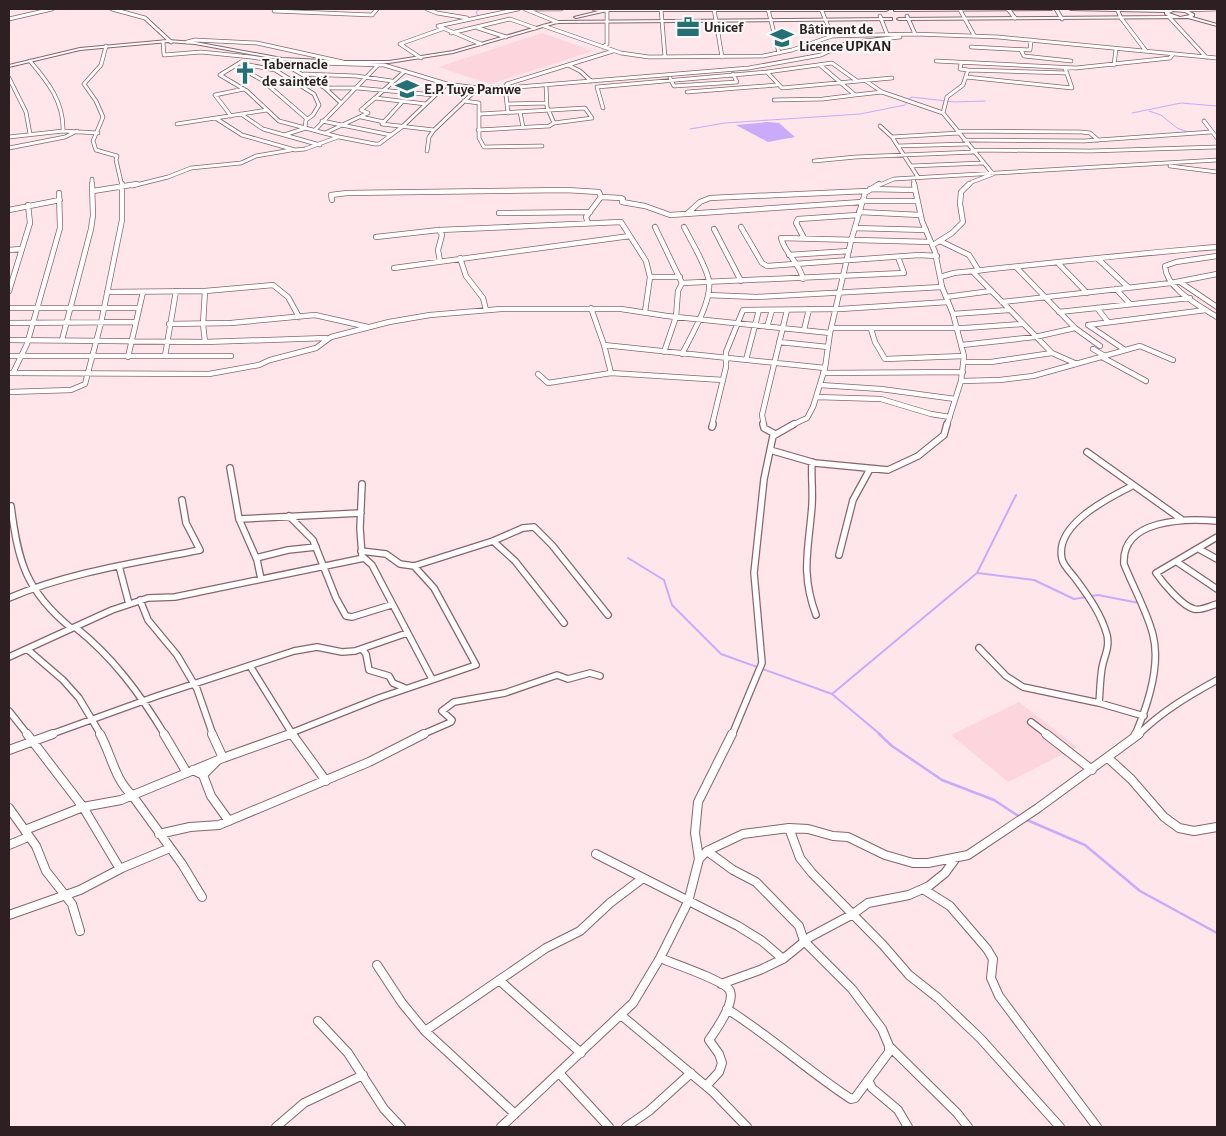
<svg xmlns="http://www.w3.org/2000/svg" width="1226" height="1136" font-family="'Alegreya Sans',sans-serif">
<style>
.built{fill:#fdd6dd}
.water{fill:#c9abf9}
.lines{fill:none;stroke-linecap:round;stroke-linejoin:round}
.stream-far2{stroke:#c9abf9;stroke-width:1}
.stream-far1{stroke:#c9abf9;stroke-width:2}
.stream{stroke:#c9abf9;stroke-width:2.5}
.minor-far3-casing{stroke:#88656c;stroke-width:4.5}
.minor-far2-casing{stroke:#88656c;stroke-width:6}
.minor-far1-casing{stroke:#88656c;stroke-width:8}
.minor-casing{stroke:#88656c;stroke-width:10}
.major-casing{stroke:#88656c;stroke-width:2}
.minor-far3{stroke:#fff;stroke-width:3}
.minor-far2{stroke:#fff;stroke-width:4.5}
.minor-far1{stroke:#fff;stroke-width:5.5}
.minor{stroke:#fff;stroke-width:8}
.major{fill:#fff;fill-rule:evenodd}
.labels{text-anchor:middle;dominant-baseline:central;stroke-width:4;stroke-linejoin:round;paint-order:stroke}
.far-poi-label{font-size:15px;font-weight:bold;fill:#2e1f22;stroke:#fafafa;text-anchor:start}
</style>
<rect width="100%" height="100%" fill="#fee6ea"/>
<path class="built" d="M542,33L593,51L490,84L438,67Z
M1019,702L1077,747L1008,782L951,735Z"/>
<path class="water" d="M768,122L779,123L795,137L768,142L736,125Z"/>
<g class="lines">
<path class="stream-far2" d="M478,16L476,12L480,9
M1149,111L1161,115L1177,128L1188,132
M1132,113L1181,103L1217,106
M690,129L725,123L860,114L905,105L911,97L955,102L985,101"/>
<path class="stream-far1" d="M628,558L664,580L672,605L721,654L832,694L881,735
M977,573L1034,580L1074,599L1098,595L1139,603
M832,694L977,573L1016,495"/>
<path class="stream" d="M879,734L892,746L942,780L994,800L1020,817
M1027,820L1085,845L1140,891L1217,933"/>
<defs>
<path id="minor-far3" d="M112,9L145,18L171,42
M427,9L437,13L467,18
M525,9L557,22
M530,9H561
M594,9L607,10V44L603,47
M661,9L665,57
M714,9L722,57
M768,9L779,53
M821,9L832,36
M1008,9L1015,18
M1056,9L1062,19
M1117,9L1121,18L1146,51
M960,10L974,35
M1183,10L1217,9
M274,11L372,15L377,9
M880,16L887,34
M907,16L915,34
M1170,18L1206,57
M9,19L52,9
M438,26L518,9
M438,26L481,44
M544,26L621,53L649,57L763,56L792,50L832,36L915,34L998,37L1217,58
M478,28L506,37
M451,33L510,19L535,28
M163,42L164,55L201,52L251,57
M187,42L195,40L257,43L343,62
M400,44L442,29
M400,44L421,58
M106,46L101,65L84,84L96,101L103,117L93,141L96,150L117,156L116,160L122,186
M971,47L1030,50L1031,40
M1021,50L1024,56L1071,61
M251,57L285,62L384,65L447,84L478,88L518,87L749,68L821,55L847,43L900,37
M30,61C48,82 64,102 63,131
M936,61L1076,68L1170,58L1173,54
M285,62L286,65L325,88L340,102
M239,63L275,70L314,94L319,105L313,115L306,120L305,127
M961,64L960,69L968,70L963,85L947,97L943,113L993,174L972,182L968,186
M251,65L246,68V71L262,80L307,119
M568,65L580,71L591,81
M820,65L855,95L882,92
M1114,65L1116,49
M968,70L1067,73
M405,71L375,98L426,104
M767,72L782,88L892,78
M304,74L356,76L392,81
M220,75L247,91L279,121L339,137L375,144H379L402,127L447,84
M220,75L241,62
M966,77L1072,88L1065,68
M9,78L26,112L30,134
M670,78L674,86L737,82L733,74
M866,81L882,92L943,113
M546,85L547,107L554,123
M325,88H357L435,95
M687,92L777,85
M774,100L823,99L855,95
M403,101L382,124L434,130
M464,101L479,103V138L484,147L542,146
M507,104L546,103
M603,108L597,87L767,72L832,63L857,81
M520,112L523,127
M508,113L505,87L507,84L613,51
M241,114L263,129L320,145
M231,116L215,95L244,89
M361,117L384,122
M217,119L242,135L295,150L305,149L338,137
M322,121L391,135
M1204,121L1217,138
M177,124L267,110
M880,126L892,137L918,177
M315,130L378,65
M478,130L549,126L554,123L592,118L585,108L480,114
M958,131L1081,132L1090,133L1098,140
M325,133L368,113L361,110L375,98
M284,135L306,128
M9,137L63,131L98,133
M892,137L959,133
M964,140L1084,141L1211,132
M898,146L967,144
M9,148L65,137L77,131
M972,150L1091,151L1217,147
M427,151L429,137L434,130L478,88
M814,161L856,157L974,152
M911,166L983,163
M1170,166L1217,172
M913,178L915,186
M92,179V186
M132,186L168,177L191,168L241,163L256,156L291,150
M877,186L894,179L1217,160"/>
<path id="minor-far2" d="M914,184L922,221L935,252L942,287L953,314L964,356L961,381L947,425
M870,189L915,190
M93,191L137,184
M332,200L331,195L347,193L566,190L599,192L601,197L621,198L623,199L622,202L645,206L670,215L862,202
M862,201H917
M9,210L60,200
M859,212L920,215
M499,213L590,212
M688,213L700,202L710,198L867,191
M588,223L586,217L601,197
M655,227L682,283
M741,227L762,263L767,266L919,255L937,256
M855,228L926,230
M714,229L741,281
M439,230L442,235L438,250L440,261
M376,237L439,230L621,222L646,261L650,277L645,312
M804,238L796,223L798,219L858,215
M940,241L969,255L979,271
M933,245L952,233L963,222L960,204L961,192L969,184
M9,250L21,249
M789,255L849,251
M1217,256L1176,262L1165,266C1166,289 1200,306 1217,317
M460,258L466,276L483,298L486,310
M1098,259L1129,288
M1058,263L1087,293
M1016,267L1075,328L1100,346
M394,268L630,236
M973,272L1052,353
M650,277H680
M940,277L954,273C1042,264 1129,254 1217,247
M803,279C800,263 785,254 781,238L931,242
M1180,282L1217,307
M682,283L904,273L898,257
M1116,289L1130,304
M9,291L30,223L28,205
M205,291L203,324L205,342
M107,292L205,291L273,285L288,297L299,317
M708,295L756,297L942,287
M946,297L991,291
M1002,302L1171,283L1217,274
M9,308H139
M1097,308L1108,322
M1059,312L1190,298
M953,314L1009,310
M9,323L135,322
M169,324L231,323L315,315L368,327
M1088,325L1206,310
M1088,325L1125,350
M767,327L772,310
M832,328H965L1022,324
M871,329L875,342L885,359L964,356
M804,330L809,309
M9,340L205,342L326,338
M62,340L91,229L93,215L92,184
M779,342L828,347
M604,345L825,368
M962,345L1035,337L1075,328
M1093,349L1105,356
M664,352L676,317L678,291L682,283
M682,354C691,336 715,297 708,277C703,260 692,243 684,227
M9,356H231
M165,356L176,291
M128,357L143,292
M1102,357L1146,381
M746,360L759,310
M964,362H991L1052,353L1077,364
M9,373L209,374L259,365L270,360L316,348L331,337L389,322L430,315L501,309H621L667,316L830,333
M13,373L27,344L60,228L59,193
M611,373L723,380
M823,373L963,372
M538,374L548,383L611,373L604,345L591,308
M961,381L1000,380L1033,376L1140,346L1173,360
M820,385L881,389L955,399
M9,392L71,390L85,384L101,323L122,220V184
M817,397L881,399L931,414L950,417
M712,425L726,367V352L743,310L840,309L948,302
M764,425L762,415L787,310
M792,425L807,418L813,407L825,368L830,333L851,241L865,193L879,184"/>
<path id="minor-far1" d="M763,424L764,428L775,434
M712,427L713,424
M770,450L815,463L888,470L918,456L944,435L947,424
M1087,452L1181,519
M812,462C811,476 813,490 812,505C809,548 800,572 816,615
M230,468L239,519L257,560L261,579
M362,484L360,528L362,556L372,565L432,679
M11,506C18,562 26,591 71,628
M289,516L313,540L336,598L346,616L352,617L391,605
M239,519L361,513
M1217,537L1156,573C1163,583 1182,606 1194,609C1201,611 1210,606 1217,604
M493,541L515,561L564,623
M1199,549L1217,559
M361,551L386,554L400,564L414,566L493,541L523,528L534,527L552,545L608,615
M839,555L853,500L870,469
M256,558L288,550L316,547
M1177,562L1217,589
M119,566L129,604
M9,598C70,572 135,563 200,550L186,523L182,500
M140,600L148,620L177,655L197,689L213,735
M75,627C113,657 140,694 165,735
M979,648L1006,676L1023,687L1099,703L1144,716
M27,649L63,680L79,698L101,735
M362,649L366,654L369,670L389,676L393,683L405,688
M9,657L112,610L148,598L175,597L364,558
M250,666L293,735
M1099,703C1100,692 1100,680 1102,668C1104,656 1110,648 1107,635C1101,613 1088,596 1075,578C1071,573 1063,565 1062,559C1054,525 1108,498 1132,486
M9,711L28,735
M1031,722L1048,735
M49,735L157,696L294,651L317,647L342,652L355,651L407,633
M286,735L379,698L476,665L434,588L414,566
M421,735L451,722L452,720L442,711L454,702L505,693L557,675L568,679L590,673L600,676
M732,735L762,663L754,573L764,479L773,436L794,424
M1135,735C1147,707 1161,666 1153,635C1147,611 1133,587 1124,564C1121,519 1186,518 1217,521
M1138,735C1161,712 1188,696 1217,680"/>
<path id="minor" d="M27,734L83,807L120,869
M100,734C111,754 115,780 132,795L182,864L202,897
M164,734L187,773
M212,734L223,758
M292,734L326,781
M1046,734L1092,770
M1135,736L1136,734
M9,750L53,734
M1108,758L1131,779L1164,817L1179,828L1194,831L1217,827
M193,770L203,775L211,796L229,821
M203,775L217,761
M9,808L36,846L46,871L72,904L80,931
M789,828L800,858L812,873L883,945L909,975L938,998L980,1038L1060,1127
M25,830L83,807L121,800L223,758L290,734
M159,834L190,827L219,825L369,762L424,734
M9,845L28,837
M707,851L733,870L756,882L799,926L804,941L852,989L882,1029L889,1046V1052L855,1098L851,1099C808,1071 770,1036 727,1009
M596,854L738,926L762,941L783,959
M699,859L707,851L743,834L789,828L808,829L833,836L848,837L885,855L913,863H928L968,855L1038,808L1139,734
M923,889L950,906L987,949L993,959L991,978L999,996L1097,1127
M9,915L80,890L122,868L170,848
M660,958C672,963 726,981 730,991C735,1003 716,1030 709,1040L719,1054L722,1063L719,1072L706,1086
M377,965L402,1003L425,1031L515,1114
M499,980L581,1053
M721,984L760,970L783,959L810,937L853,914L868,903L909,895L929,886L945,873L956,858
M622,1016L713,1092L747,1127
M318,1021L348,1053L384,1109L401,1127
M425,1031L546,948L580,931L610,903L643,878
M889,1046L957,1113L968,1127
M559,1073L609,1127
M868,1080L872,1088L898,1110L908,1127
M276,1127L304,1103L363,1075
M501,1127L633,1003L660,958L688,902L699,859L695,833L698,802L732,734
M626,1127L649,1111L691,1073"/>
<path id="major" d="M607,9H886L888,10L886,11H607L576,18L574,17Z
M895,9H1053L1051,10L894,11V9Z
M1069,9L1186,10L1194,14V16L1192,17L1217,24V26L1188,18L899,20L897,19L899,18L1168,16L1165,14V12L1071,10ZM1173,11L1185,12L1190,15L1180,17L1169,13Z
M891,18H892V20L557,23L453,53L389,63H343L282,60L195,44L168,42L80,50L9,67V65L80,48L168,40L195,42L282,58L343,61H389L453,51L557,21Z"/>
</defs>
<use href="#minor-far3" class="minor-far3-casing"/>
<use href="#minor-far2" class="minor-far2-casing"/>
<use href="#minor-far1" class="minor-far1-casing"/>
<use href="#minor" class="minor-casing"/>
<use href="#major" class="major-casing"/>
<use href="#minor-far3" class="minor-far3"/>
<use href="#minor-far2" class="minor-far2"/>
<use href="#minor-far1" class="minor-far1"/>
<use href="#minor" class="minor"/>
<use href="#major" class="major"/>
</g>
<defs>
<symbol id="office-bare" viewBox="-9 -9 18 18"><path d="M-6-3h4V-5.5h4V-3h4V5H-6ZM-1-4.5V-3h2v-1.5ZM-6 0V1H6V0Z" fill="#256f77" stroke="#fafafa" stroke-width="2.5" paint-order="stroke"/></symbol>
<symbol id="university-bare" viewBox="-9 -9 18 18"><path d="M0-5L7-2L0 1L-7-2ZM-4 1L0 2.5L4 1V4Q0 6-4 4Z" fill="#256f77" stroke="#fafafa" stroke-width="2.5" paint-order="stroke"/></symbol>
<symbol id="church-bare" viewBox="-9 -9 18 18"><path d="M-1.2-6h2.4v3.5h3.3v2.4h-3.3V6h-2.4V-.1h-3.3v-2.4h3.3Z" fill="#256f77" stroke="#fafafa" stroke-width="2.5" paint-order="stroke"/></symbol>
<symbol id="school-bare" viewBox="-9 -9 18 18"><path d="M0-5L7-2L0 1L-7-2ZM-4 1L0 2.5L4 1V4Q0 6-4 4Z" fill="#256f77" stroke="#fafafa" stroke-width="2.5" paint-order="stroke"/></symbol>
</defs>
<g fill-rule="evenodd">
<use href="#office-bare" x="672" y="11" width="32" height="32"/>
<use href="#university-bare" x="766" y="22" width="32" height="32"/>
<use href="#church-bare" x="229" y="57" width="32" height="32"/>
<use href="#school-bare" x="391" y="73" width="32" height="32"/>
</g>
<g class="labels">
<g class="far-poi-label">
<text x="704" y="27">Unicef</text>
<text x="799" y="29">Bâtiment de<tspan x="799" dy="17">Licence UPKAN</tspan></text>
<text x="262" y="64">Tabernacle<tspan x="262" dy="17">de sainteté</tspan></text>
<text x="424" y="89">E.P. Tuye Pamwe</text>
</g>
</g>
<rect width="1226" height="1136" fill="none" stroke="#2e1f22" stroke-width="20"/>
</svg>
